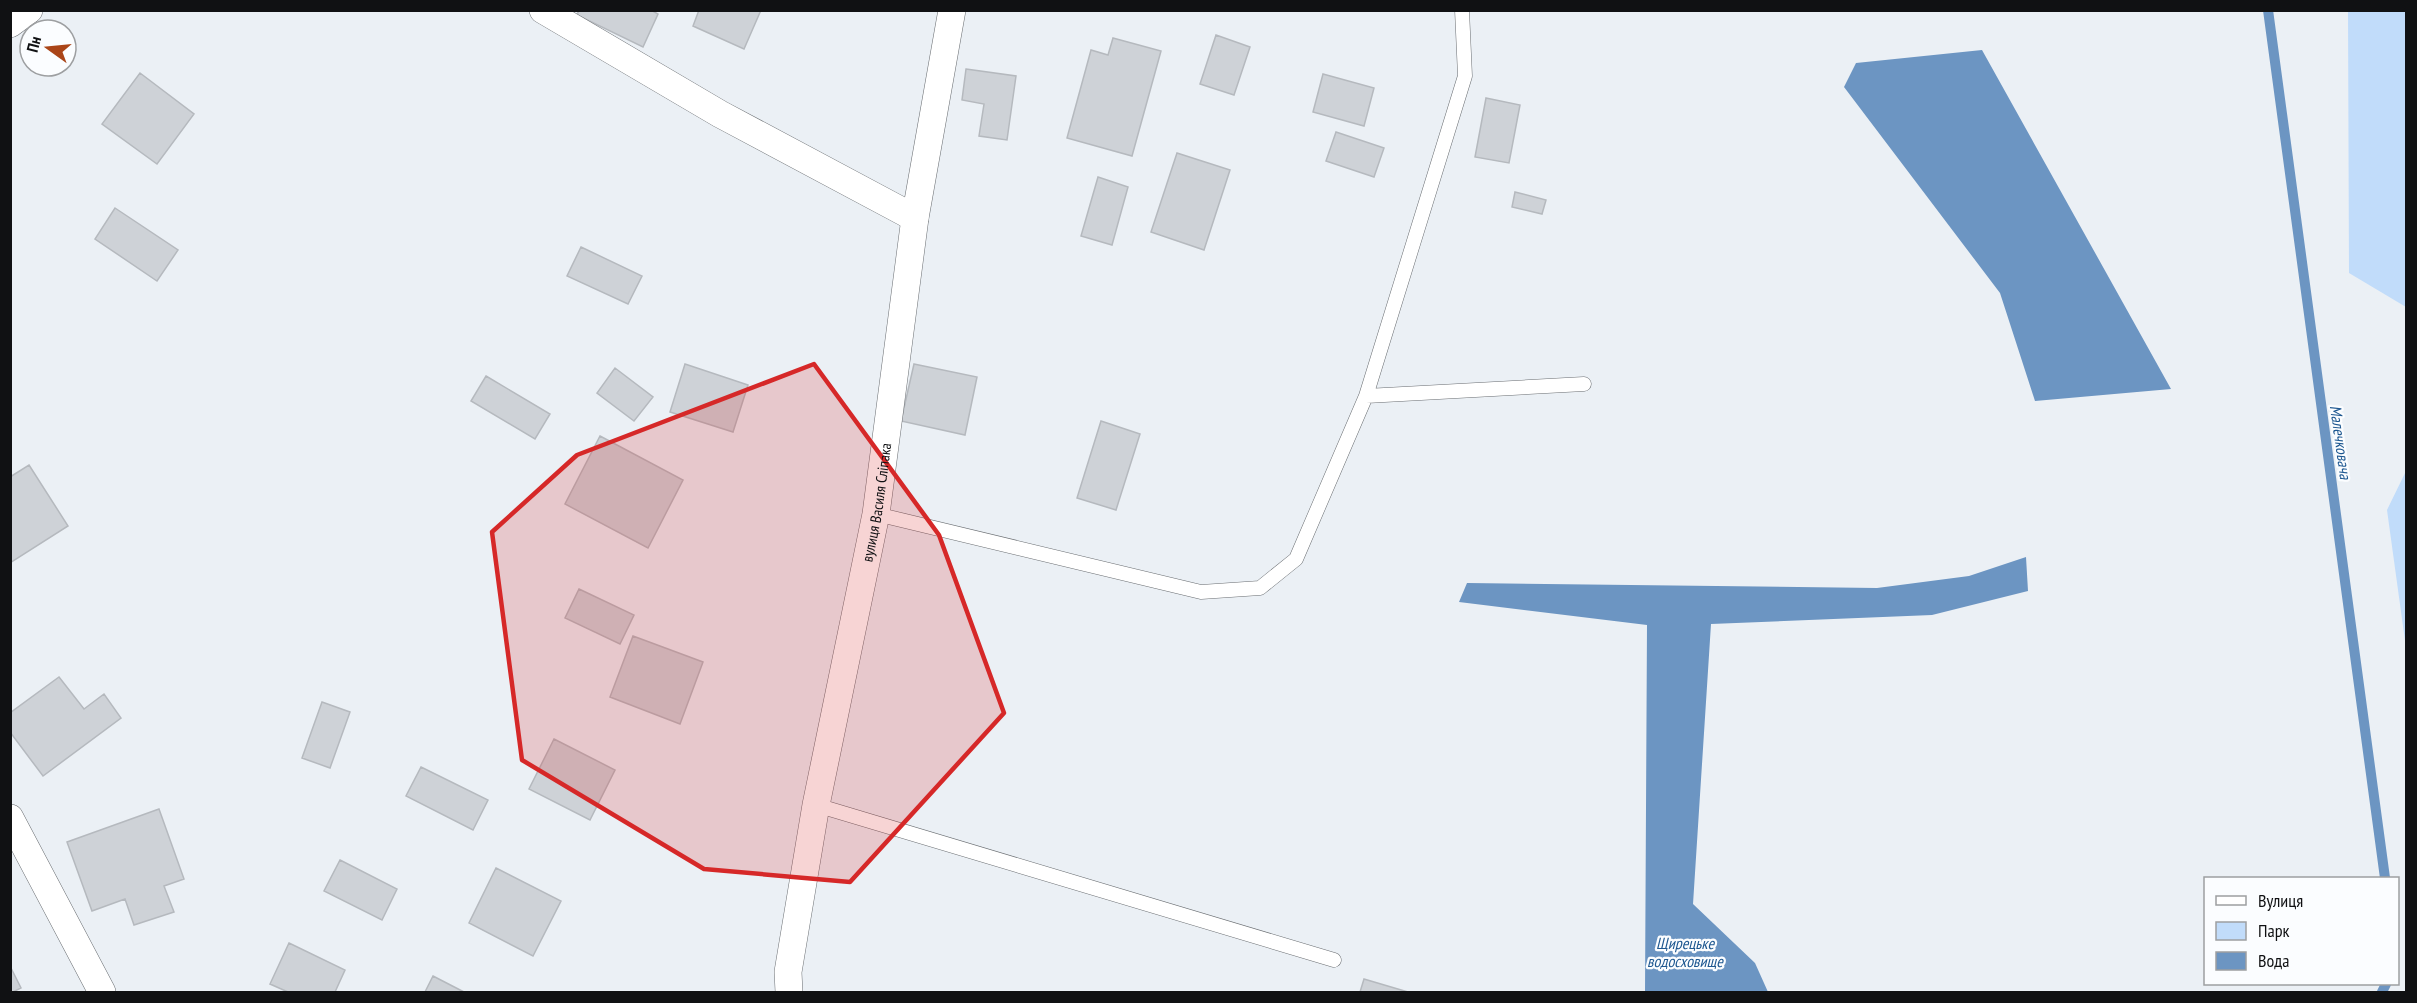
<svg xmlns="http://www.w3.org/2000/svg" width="2417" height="1003" font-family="'PT Sans Narrow',sans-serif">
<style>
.green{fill:#c1dcfa}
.water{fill:#6c95c2}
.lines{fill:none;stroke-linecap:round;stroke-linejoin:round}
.stream{stroke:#6c95c2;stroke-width:10}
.building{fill:#ced2d7;stroke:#b5b9be;stroke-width:1.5}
.service-casing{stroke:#6a6e72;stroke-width:15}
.minor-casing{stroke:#6a6e72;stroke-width:28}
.service{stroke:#fff;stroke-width:14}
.minor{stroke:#fff;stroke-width:27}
.marked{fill:#d62828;fill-opacity:0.2;stroke:#d62828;stroke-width:4.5;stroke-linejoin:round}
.labels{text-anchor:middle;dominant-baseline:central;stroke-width:4.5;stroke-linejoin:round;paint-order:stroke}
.street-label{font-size:15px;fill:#101113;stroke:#fbfdff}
.water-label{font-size:16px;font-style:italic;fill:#1d5790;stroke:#fbfdff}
</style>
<rect width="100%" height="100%" fill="#ebf0f5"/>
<path class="green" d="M2348,11H2406V307L2349,273Z
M2406,471V648L2387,510Z"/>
<path class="water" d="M1982,50L2171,389L2035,401L2000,293L1844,87L1856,63Z
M2026,557L2028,591L1932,615L1711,624L1693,904L1755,963L1768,992H1645L1647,625L1459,602L1467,583L1877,588L1969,576Z"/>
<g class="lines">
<path class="stream" d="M2268,10L2385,878
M2382,992L2386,984"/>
</g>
<path class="building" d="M579,10H651L658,14L643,47L577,15Z
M699,10H761L744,49L693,26Z
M1216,35L1250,47L1234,95L1200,84Z
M1113,38L1161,51L1132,156L1067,138L1091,50L1108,55Z
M966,69L1016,76L1007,140L979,136L984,104L962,100Z
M140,73L194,114L157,164L102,124Z
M1323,74L1374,88L1364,126L1313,112Z
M1486,98L1520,105L1509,163L1475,157Z
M1336,132L1384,148L1374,177L1326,161Z
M1177,153L1230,170L1204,250L1151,232Z
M1098,177L1128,187L1112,245L1081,236Z
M1515,192L1546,200L1542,214L1512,207Z
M115,208L178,250L157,281L95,239Z
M581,247L642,276L628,304L567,276Z
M685,364L748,385L733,432L670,412Z
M914,364L977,377L965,435L901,421Z
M615,368L653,397L634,421L597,393Z
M486,376L550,414L535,439L471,401Z
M1101,421L1140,434L1116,510L1077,498Z
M600,436L683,480L648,548L565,504Z
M29,465L68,526L10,563V477Z
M579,589L634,615L620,644L565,618Z
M633,636L703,662L680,724L610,697Z
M59,677L84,709L104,694L121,718L43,776L10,732V713Z
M322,702L350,712L330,768L302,758Z
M554,739L615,770L590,820L529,789Z
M421,767L488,800L473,830L406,796Z
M159,809L184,879L164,886L174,912L134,925L125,899L92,911L67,842Z
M340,860L397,889L382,920L324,891Z
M496,868L561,901L533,956L469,923Z
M289,943L345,970L335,992H288L270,984Z
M10,966L21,988L13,992H10Z
M433,976L464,992H425Z
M1364,979L1408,992H1360Z"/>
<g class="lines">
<defs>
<path id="service" d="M1366,396L1465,76L1462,10
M876,514L1201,592L1260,588L1296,559L1366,396L1584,384
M816,805L1334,960"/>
<g id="minor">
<path d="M543,10L720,114L915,218"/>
<path d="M10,24L29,10"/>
<path d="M10,818L102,992"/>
<path id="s1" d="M789,992L788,972L816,805L876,514L915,218L952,10"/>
</g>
</defs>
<use href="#service" class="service-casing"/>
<use href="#minor" class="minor-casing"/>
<use href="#service" class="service"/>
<use href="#minor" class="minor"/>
</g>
<path class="marked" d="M814,364L939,535L1004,713L850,882L704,869L522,760L492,532L577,455Z"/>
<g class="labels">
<g class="street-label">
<text stroke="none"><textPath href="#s1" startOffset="498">вулиця Василя Сліпака</textPath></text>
</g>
<g class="water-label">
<text transform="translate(2341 442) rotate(82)">Малечковача</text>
<text x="1685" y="943">Щирецьке<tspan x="1685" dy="18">водосховище</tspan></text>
</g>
</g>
<rect width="2417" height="1003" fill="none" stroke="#101113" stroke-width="24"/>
<rect x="2204" y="877" width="195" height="108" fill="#fbfdff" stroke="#9d9fa1" stroke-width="1.5"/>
<rect x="2216" y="896" width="30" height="9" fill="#ffffff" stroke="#9d9fa1" stroke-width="1.5"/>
<text x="2258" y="907" font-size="18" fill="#101113">Вулиця</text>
<rect x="2216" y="922" width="30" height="18" fill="#c1dcfa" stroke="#9d9fa1" stroke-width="1.5"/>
<text x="2258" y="937" font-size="18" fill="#101113">Парк</text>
<rect x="2216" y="952" width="30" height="18" fill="#6c95c2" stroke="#9d9fa1" stroke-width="1.5"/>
<text x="2258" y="967" font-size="18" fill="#101113">Вода</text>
<g transform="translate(48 48) rotate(285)"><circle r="28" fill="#fbfdff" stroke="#9d9fa1" stroke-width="1.5"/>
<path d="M0-4.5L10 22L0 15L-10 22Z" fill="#aa4518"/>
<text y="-9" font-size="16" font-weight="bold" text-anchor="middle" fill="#101113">Пн</text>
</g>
</svg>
